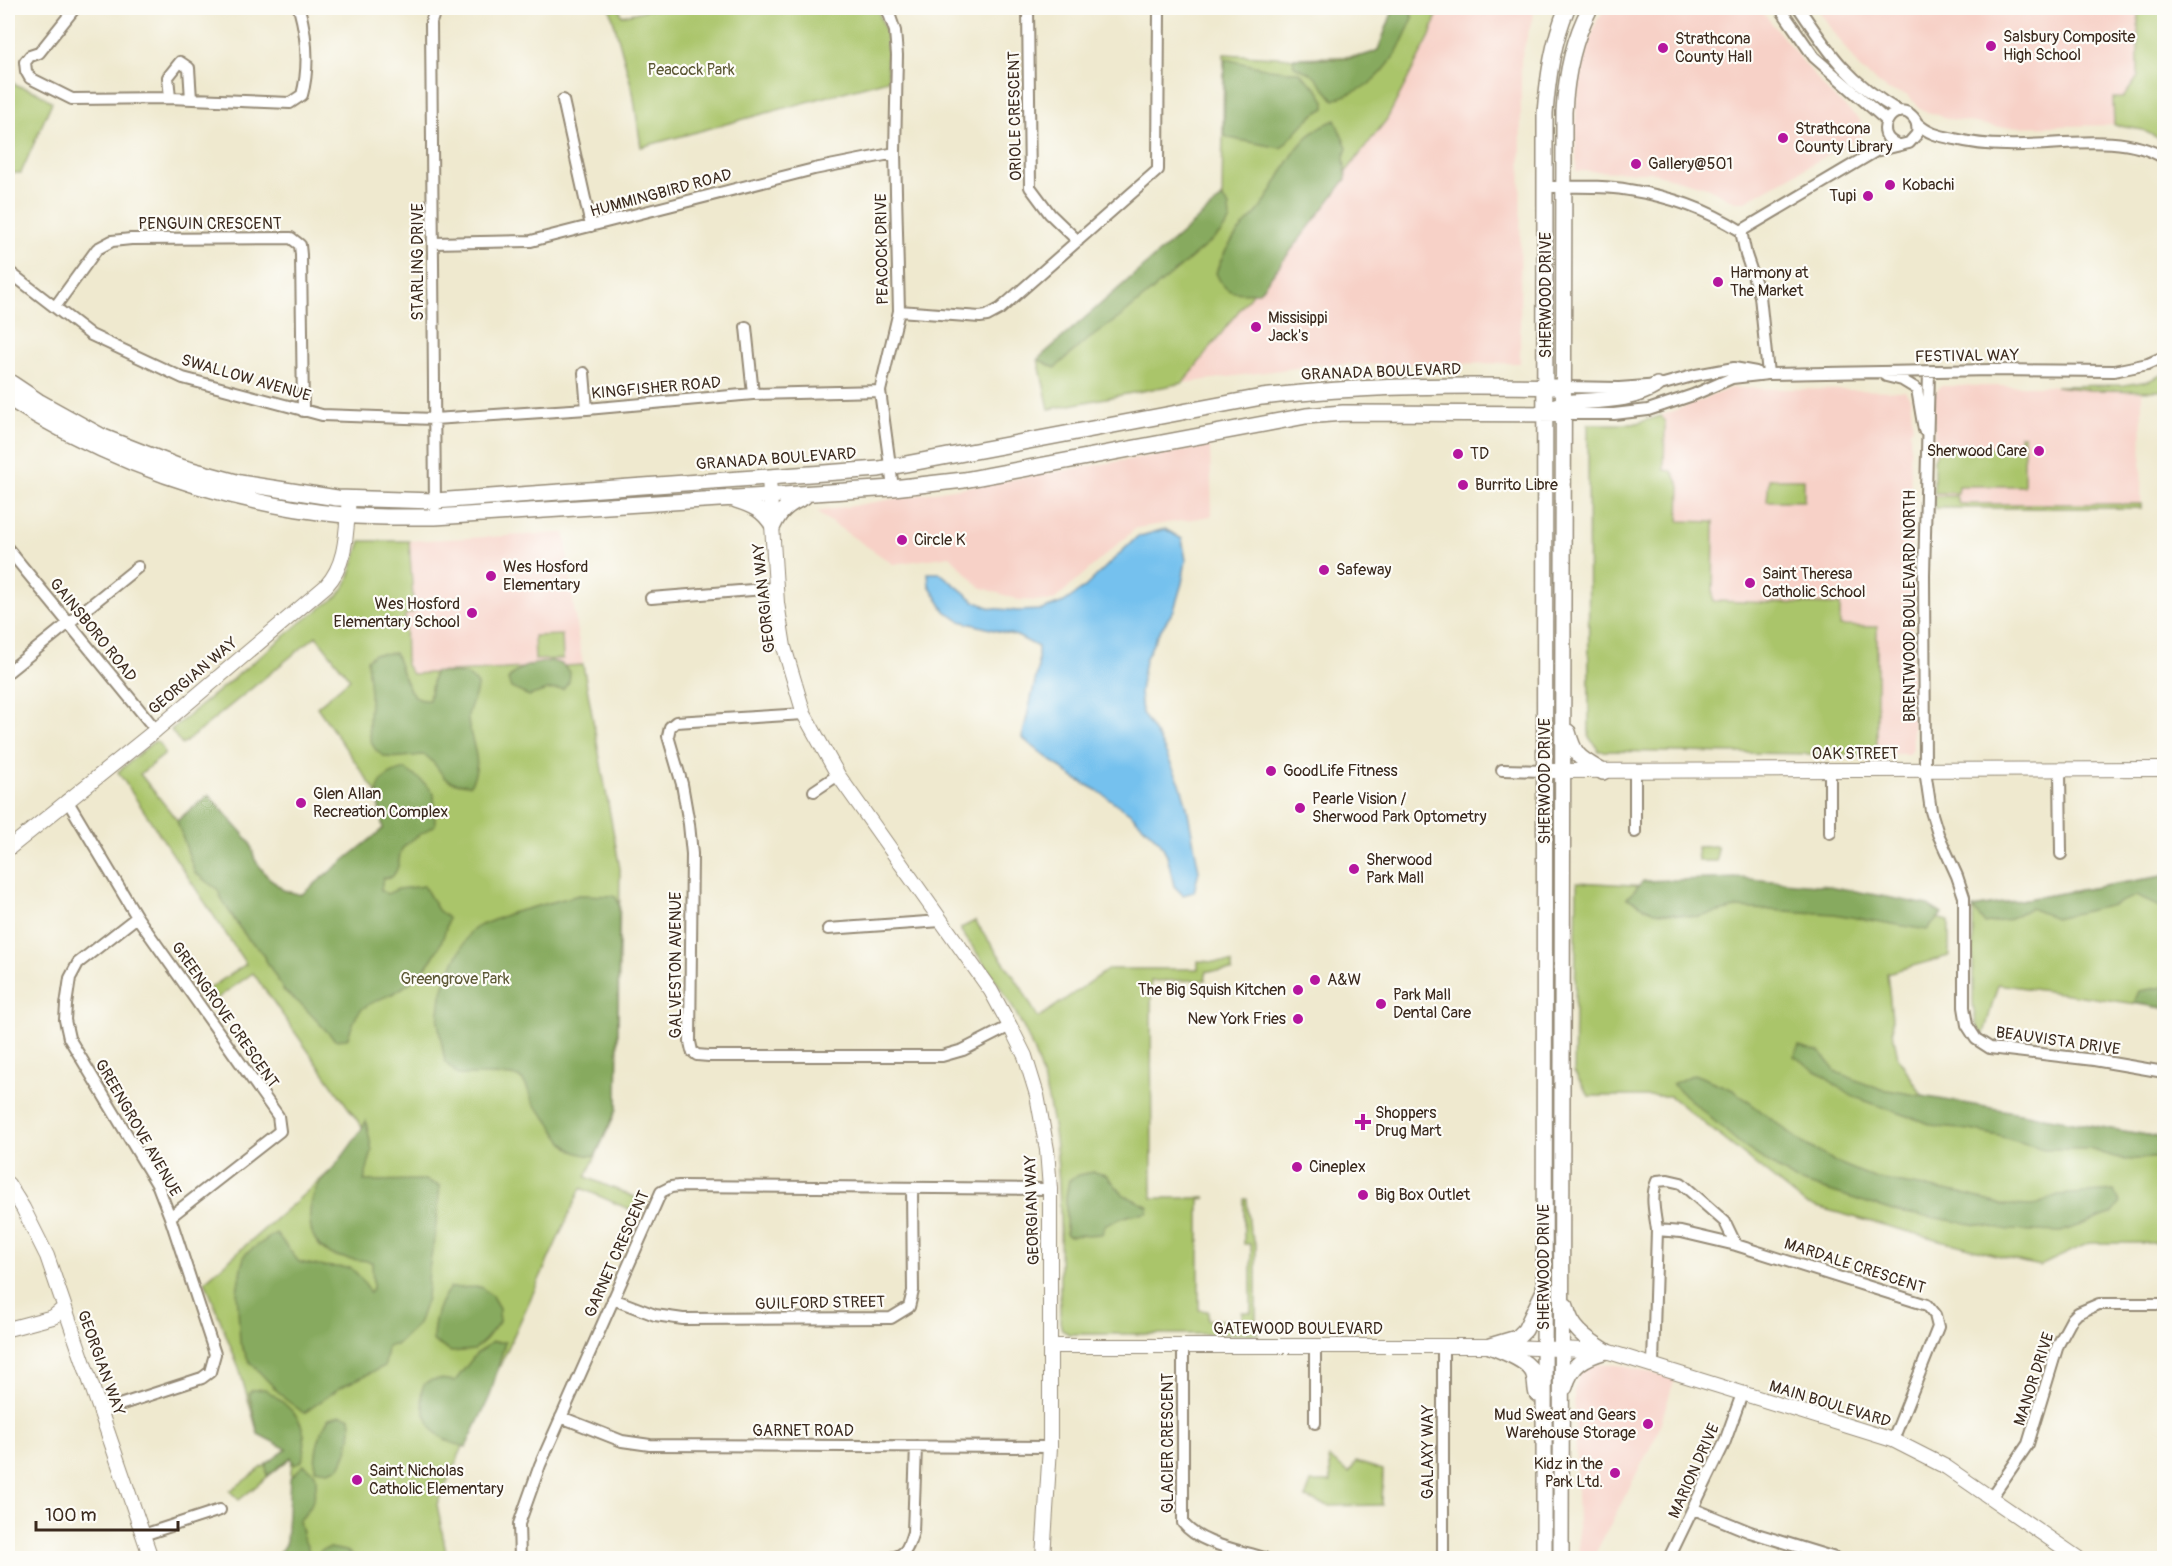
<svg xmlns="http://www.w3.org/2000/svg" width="2172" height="1566" font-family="Pangolin,sans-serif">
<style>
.built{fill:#f7d1c7}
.green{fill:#aac56b;stroke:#727844;stroke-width:1.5}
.forest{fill:#87aa5f;stroke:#616a3e;stroke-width:1.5}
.water{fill:#74c1ee;stroke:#587686;stroke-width:1.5}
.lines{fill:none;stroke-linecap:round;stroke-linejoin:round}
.minor-casing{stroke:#958a76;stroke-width:14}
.tertiary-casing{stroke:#958a76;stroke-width:16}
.secondary-casing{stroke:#958a76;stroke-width:18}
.minor{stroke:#fff;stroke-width:10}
.tertiary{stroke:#fff;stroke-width:14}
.secondary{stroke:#fff;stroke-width:15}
.poi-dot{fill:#b5179e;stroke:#fdfcf7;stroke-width:2}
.labels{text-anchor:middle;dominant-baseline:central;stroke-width:4.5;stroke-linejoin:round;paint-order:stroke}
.poi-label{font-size:16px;fill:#3b2a1e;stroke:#fdfcf7;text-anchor:start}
.park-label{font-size:16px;fill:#5c5835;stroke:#fdfcf7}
.street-label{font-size:16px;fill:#3b2a1e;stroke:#fdfcf7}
</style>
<rect width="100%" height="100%" fill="#fdfcf7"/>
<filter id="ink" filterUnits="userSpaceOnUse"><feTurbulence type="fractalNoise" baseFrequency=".0167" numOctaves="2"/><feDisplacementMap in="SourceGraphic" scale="12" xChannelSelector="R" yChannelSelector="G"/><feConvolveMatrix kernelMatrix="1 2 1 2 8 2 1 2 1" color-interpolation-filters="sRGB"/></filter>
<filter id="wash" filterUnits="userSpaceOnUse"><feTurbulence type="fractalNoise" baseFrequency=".008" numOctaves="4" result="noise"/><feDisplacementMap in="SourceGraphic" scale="24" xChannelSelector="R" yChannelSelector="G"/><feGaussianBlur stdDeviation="1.35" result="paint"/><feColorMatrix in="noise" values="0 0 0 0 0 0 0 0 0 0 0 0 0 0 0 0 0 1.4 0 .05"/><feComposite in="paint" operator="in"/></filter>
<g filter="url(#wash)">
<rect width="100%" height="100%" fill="#efe9cf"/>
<path class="built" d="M1439,8H1535L1521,59L1520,363L1318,365L1183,383L1387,119L1430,37Z
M1605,8H1759L1828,92L1860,120L1864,135L1744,202H1735L1707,187L1650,172L1576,171V106L1582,65L1596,22Z
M1817,8H2138V77L2123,98L2113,99L2114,125L1998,127L1950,119L1924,111L1907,95L1888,90L1860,69Z
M1940,386H2055L2142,392L2141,508H1934V395Z
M1731,388L1905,391L1910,398L1913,428L1910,430L1913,750L1908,754L1599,751L1589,737L1588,424H1633L1661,416Z
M1210,446L1212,516L1136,528L1053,601L1019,600L980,587L950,556L893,564L816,512Z
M565,533L576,625L583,665L412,674L406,665L405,614L414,611L409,541Z
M1590,1364L1618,1365L1675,1378L1657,1434L1593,1558H1579L1574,1391L1580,1370Z"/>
<path class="green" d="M610,8H619L622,16L654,8H877L886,32L888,80L641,147L633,92Z
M1394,8H1439L1430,36L1387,119L1183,383L1049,409L1038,359L1222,198L1224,54L1293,58L1367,56L1378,50Z
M2138,8H2164V142L2143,130L2114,125L2113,98H2123L2138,77Z
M8,58H13L8,74L15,85L37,92L52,102L21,173H8Z
M2164,374V391L2089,390L2055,386L2124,385L2148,381Z
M1661,416L1665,422L1664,470L1672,471L1680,486L1679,521L1714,522L1713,601L1840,605V626L1877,627V755L1599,751L1589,737L1588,424H1633Z
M2020,435H2024V486H1959L1958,493H1934V459L1938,449L1945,447L2016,448L2020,445Z
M1769,479H1804V501H1767Z
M1934,496H1956L1959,504H2141V508H1934Z
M361,541H409L414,612L405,615L406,665L412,674L583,665L620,869L617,1109L586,1177L644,1201L642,1215L581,1188L437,1504L447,1558H273L286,1545L292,1457L239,1500L230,1491L287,1449L258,1434L239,1368L205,1281L369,1137L253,973L209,1004L201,994L246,964L118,772L152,743L156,741C160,744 165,750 164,755L140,774L177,820L209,795L250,842L255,860L266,875L283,890L301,895L372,839L383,828L376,792L317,707L350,679L316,636L182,745L171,730L303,621L338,596L347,583Z
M562,635L563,659L535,660L534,636Z
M1717,846V861H1698L1697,847Z
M2164,876V1008L1998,984L1983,1037L1976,1023L1973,1004V908Z
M1577,882L1836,896L1949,921V956L1887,973L1894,1038L1898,1057L1929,1106L2164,1149V1243H2089L2040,1266L2022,1262L1805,1204L1670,1096H1589L1574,1072Z
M975,921L1021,987L1038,1018L1109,969H1198V961L1232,963V971H1207L1205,980L1151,981L1152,1198H1206L1199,1200V1310L1208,1311V1320H1242V1312H1251V1244H1244V1199H1247L1250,1231L1256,1245V1318L1258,1334H1069L1062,1330L1060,1322C1059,1224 1068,1127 1027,1035C1010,998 985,964 961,931V928Z
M1329,1458L1349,1473L1356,1462L1383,1470L1382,1505L1329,1506L1305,1498L1311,1482H1331Z"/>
<path class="forest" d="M1394,8H1409L1413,18C1402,43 1391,68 1369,84C1359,91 1345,95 1334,100L1314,75L1294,66L1293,58C1320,58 1353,63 1378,50Z
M1225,59L1268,69L1299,72L1318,90L1325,101V108C1303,119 1297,133 1281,148L1229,138L1224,135Z
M1335,120L1347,148L1344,157L1346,179L1259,292C1236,293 1226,297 1216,273C1221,257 1230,242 1241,229C1246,222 1254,217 1260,209C1284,176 1292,136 1335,120Z
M1222,198L1229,207L1230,220L1221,233L1123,315L1082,344L1055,368L1038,359Z
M395,653C402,668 407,704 429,700L434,672L466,674L477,683C478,698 467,706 468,719C470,744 485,760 470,785C435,782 447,772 425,755C415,755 394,759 387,757C361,749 371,712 370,693C369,682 368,671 367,660L374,654Z
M551,661L562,664L570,673L569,682L563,689L547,690L529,696L511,688L508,680C519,665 534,664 551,661Z
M405,769L421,780L434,793L435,825C425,833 410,838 402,849C397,858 402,865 392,877L383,878L381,890L387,894L398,889L424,886L438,910L448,918C444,948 425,974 399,990C388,997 371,1001 361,1010C354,1016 351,1031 347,1039L335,1040L303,1006L284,991L260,950L249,940L239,927L222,900L218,890L195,873L177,821L209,795L250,842L255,860L266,875L283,890L301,895L383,829C379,798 366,779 405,769Z
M2164,876V909L2136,896L2113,905L2055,918L2030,908L2007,920L1985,924L1973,908Z
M1739,878L1829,886L1928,905L1942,914L1927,930L1834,914L1736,908L1698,917L1654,912L1627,898L1643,881Z
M579,895L615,896L619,904L617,1109L595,1156C566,1155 562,1140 547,1119C543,1113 535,1107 532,1101C529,1093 527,1082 518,1077C513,1074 468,1076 458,1075L445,1062L438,1022L441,995L448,973L470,932L479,926L511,913Z
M2164,987V1008L2134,1003L2139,991Z
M1799,1046L1820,1052L1836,1072L1876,1088L2164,1138V1157L2124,1160L2089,1149H2044L1999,1136L1970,1130L1938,1127L1852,1096L1794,1056Z
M1694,1074L1733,1090L1804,1144L1836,1162L1877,1179L1961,1193L2002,1205L2034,1206L2058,1195L2114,1191L2121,1203L2113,1213L2061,1232L2009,1230L1893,1211L1795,1180L1744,1147L1672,1084Z
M366,1121L372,1151L364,1181L425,1180L440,1186L435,1234L429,1269L427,1298L418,1324L396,1345L387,1346L385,1366L341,1387L304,1413L285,1399L249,1361L240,1343L237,1291L241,1268L245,1254L276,1233L299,1262L319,1266L351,1268L363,1281L370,1293L373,1288L372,1262C358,1259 343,1260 331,1254C306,1242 306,1212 316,1189C320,1181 328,1174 334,1167C346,1152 357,1138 366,1121Z
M1093,1172L1106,1175L1124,1195L1149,1207L1147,1213L1130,1215L1106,1224L1102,1234L1069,1236L1066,1234V1197L1069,1180L1079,1175Z
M481,1287L492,1296L499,1308V1322L486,1339L474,1350L451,1352L433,1341C433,1321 437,1304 450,1288Z
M492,1342H505L490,1396L466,1447C455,1444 445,1441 436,1433C427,1424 414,1391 427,1382C435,1377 447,1380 455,1381L476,1354Z
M265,1389C293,1408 312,1424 302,1461L294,1465L291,1457L267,1476L266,1464L287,1449L258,1434L249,1393L252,1390Z
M341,1415L350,1417C353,1433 348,1453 340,1467L329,1471L315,1469C315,1449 319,1435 329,1418Z
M304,1465L315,1473C319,1491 312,1508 299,1521L303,1537L312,1558H273L286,1545L290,1478Z
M330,1548L346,1551L359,1558H313L322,1550Z"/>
<path class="water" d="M1165,529L1182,539L1186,560L1182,583L1174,610L1158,634L1145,660L1140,692L1142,713L1160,741L1180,783L1187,807L1199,871L1194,892L1183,895L1174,886L1167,855L1160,842L1131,814L1098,791L1074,778L1022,738L1038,669V647L1017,636L960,621L945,611L929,585L928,573H940L976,602L991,608L1017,611L1042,610L1064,602L1084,588L1137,537Z"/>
</g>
<g filter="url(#ink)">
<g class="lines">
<defs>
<path id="minor" d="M75,8L39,53L30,56L25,62L26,71L30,78L72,99L170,98L290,103L302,95C310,65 307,37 299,8
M887,8L895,31L897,55L895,153L899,311L880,391L893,488
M1028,8L1030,187L1050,214L1078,241
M1780,8L1814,57L1887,121
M1799,8C1831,56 1849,82 1900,112
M170,98L168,77L180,62L189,68L191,99
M563,100L591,226
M1917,123C1928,134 1940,136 1955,139C1971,143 1988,145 2005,145C2053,147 2122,131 2164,158
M1546,187C1572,187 1604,185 1629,190C1668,196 1708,210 1741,231L1746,255L1760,296L1768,374
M1741,231L1876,151L1909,143L1917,134C1918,128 1918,122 1913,117C1894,97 1869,136 1899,145
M433,243L531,241L814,169L895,153
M8,271L91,335L183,378L322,415L434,419L587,409L753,394L880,391
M55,307L97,249L112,241L131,239L291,238L300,245L301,255L303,411
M899,311L980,317L987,316L1000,309L1158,170L1159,8
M746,327L753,394
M1929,372L1924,575L1925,770L1931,811L1938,834L1957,876L1964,897V1007L1967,1025L1976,1039L1990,1048L2094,1060L2164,1072
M584,373L587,409
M1886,376L1902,380L1917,389L1924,430
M1564,387L1619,388L1660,385L1696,375L1734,368L1756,372
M1564,414H1614L1648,410L1693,395L1732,378L1768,374L1992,370L2114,371L2148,364L2164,357
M435,507L431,22L436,8
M8,549L156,730
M651,598L776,588
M8,672L138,567
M804,714L676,722L670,727L668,736L682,784L689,824L692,854L690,1042L692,1051L697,1055L709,1056H942L963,1050L1010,1026
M1502,770L1545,771
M2060,770L2061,854
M1830,771V833
M1635,772V832
M814,791L838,775
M67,800L137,917L278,1116L280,1131L170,1217
M828,929L941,921
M1657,1230C1655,1213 1650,1197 1657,1181L1668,1180L1681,1183L1725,1222L1736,1245
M613,1299L655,1315L683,1319L891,1318L909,1307L913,1291L912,1189
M1183,1345V1523C1199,1544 1239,1550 1264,1558
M1653,1364L1657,1230L1681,1232L1736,1245L1927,1305L1935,1315L1938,1327L1893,1440
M101,1411L202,1378L210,1372L215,1354L170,1217L158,1186L69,1038L65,1020L66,1005L70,978L78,963L137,917
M561,1417L622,1441L650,1445L1050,1447
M1315,1423V1345
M1991,1498L2028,1444L2058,1345L2072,1319L2078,1313L2099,1304H2164
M1694,1509L1750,1532L1835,1558
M143,1535L220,1510
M520,1558L519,1524L540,1465L661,1192L671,1187L679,1186L1050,1189
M891,1558C907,1555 908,1547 913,1532L916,1446
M1443,1558V1346
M1669,1558L1724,1444L1742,1394"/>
<path id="tertiary" d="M769,478L777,603L784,647L804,714L838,775L991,991L1010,1026L1025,1056L1037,1095L1047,1150L1050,1189V1447L1043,1558
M1545,771L2164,769
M8,849L156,730L326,586C348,563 346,528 349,498
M8,1184L23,1208L47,1256L151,1558
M8,1329L53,1317L64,1308
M1051,1346H1490L1606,1351L1893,1440L1946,1467L2078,1558"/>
<path id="secondary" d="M8,381L38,401L103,437L177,466L240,483L337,498L435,501L879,469L1262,397C1362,385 1463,385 1564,387
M8,398C110,463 223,503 344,515C374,518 405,517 435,517L893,488L964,480L1306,416L1343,413L1564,414
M1555,406L1564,403C1596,399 1628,403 1657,385
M736,500C752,505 764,510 773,526
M773,526C780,510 789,504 804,497
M1568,732C1575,758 1580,758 1603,772
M1566,1306C1571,1330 1587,1339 1606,1351
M1490,1346C1503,1352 1530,1360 1534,1375C1536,1381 1535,1388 1537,1394
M1490,1346L1517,1338L1525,1330L1543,1293
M1565,1387C1571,1364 1585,1357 1606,1351
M1544,1558L1545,113C1548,77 1553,41 1567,8
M1561,1558L1564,112C1566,75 1573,40 1590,8"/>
</defs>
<use href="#minor" class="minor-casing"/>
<use href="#tertiary" class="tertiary-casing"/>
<use href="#secondary" class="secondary-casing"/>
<use href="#minor" class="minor"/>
<use href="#tertiary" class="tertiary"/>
<use href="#secondary" class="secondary"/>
</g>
</g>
<g class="poi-dot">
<circle cx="1991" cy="46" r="6"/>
<circle cx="1663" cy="48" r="6"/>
<circle cx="1783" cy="138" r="6"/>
<circle cx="1636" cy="164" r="6"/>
<circle cx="1890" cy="185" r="6"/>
<circle cx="1868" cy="196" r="6"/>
<circle cx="1718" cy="282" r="6"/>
<circle cx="1256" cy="327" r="6"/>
<circle cx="2039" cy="451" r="6"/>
<circle cx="1458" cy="454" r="6"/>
<circle cx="1463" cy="485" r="6"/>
<circle cx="902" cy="540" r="6"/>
<circle cx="1324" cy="570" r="6"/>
<circle cx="491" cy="576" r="6"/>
<circle cx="1750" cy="583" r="6"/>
<circle cx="472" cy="613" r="6"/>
<circle cx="1271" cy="771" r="6"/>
<circle cx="301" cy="803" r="6"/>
<circle cx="1300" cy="808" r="6"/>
<circle cx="1354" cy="869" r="6"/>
<circle cx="1315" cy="980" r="6"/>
<circle cx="1298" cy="990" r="6"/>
<circle cx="1381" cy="1004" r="6"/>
<circle cx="1298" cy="1019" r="6"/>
<path d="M1360 1113h6v6h6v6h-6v6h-6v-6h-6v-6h6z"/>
<circle cx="1297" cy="1167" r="6"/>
<circle cx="1363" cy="1195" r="6"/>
<circle cx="1648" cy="1424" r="6"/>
<circle cx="1615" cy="1473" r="6"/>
<circle cx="357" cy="1480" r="6"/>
</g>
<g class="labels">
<g class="poi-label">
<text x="2003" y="37">Salsbury Composite<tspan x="2003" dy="18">High School</tspan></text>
<text x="1675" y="39">Strathcona<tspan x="1675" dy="18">County Hall</tspan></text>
<text x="1795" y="129">Strathcona<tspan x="1795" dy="18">County Library</tspan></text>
<text x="1648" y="164">Gallery@501</text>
<text x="1902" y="185">Kobachi</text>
<text x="1856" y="196" text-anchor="end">Tupi</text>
<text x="1730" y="273">Harmony at<tspan x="1730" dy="18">The Market</tspan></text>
<text x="1268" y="318">Missisippi<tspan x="1268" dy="18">Jack's</tspan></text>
<text x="2027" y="451" text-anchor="end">Sherwood Care</text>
<text x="1470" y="454">TD</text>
<text x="1475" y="485">Burrito Libre</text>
<text x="914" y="540">Circle K</text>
<text x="503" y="567">Wes Hosford<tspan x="503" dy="18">Elementary</tspan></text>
<text x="1336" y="570">Safeway</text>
<text x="1762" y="574">Saint Theresa<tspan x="1762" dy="18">Catholic School</tspan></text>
<text x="460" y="604" text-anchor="end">Wes Hosford<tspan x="460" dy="18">Elementary School</tspan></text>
<text x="1283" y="771">GoodLife Fitness</text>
<text x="313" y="794">Glen Allan<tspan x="313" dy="18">Recreation Complex</tspan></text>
<text x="1312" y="799">Pearle Vision /<tspan x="1312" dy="18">Sherwood Park Optometry</tspan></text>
<text x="1366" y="860">Sherwood<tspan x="1366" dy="18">Park Mall</tspan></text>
<text x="1327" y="980">A&amp;W</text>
<text x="1286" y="990" text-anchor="end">The Big Squish Kitchen</text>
<text x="1393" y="995">Park Mall<tspan x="1393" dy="18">Dental Care</tspan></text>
<text x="1286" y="1019" text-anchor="end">New York Fries</text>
<text x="1375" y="1113">Shoppers<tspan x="1375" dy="18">Drug Mart</tspan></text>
<text x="1309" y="1167">Cineplex</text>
<text x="1375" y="1195">Big Box Outlet</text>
<text x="1636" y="1415" text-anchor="end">Mud Sweat and Gears<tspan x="1636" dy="18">Warehouse Storage</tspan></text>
<text x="1603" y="1464" text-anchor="end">Kidz in the<tspan x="1603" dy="18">Park Ltd.</tspan></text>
<text x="369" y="1471">Saint Nicholas<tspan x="369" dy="18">Catholic Elementary</tspan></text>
</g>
<g class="park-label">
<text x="691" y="70">Peacock Park</text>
<text x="455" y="979">Greengrove Park</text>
</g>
<g class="street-label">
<text transform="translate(1015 116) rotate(-91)">ORIOLE CRESCENT</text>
<text transform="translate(661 193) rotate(-15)">HUMMINGBIRD ROAD</text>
<text x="210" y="224">PENGUIN CRESCENT</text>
<text transform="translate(882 249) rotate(-91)">PEACOCK DRIVE</text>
<text transform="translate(418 262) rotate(-90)">STARLING DRIVE</text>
<text transform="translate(1546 295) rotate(-90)">SHERWOOD DRIVE</text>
<text transform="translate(1967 356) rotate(-1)">FESTIVAL WAY</text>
<text transform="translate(1381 372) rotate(-2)">GRANADA BOULEVARD</text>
<text transform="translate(246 378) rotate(16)">SWALLOW AVENUE</text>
<text transform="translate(656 388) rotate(-5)">KINGFISHER ROAD</text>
<text transform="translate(776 459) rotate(-4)">GRANADA BOULEVARD</text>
<text transform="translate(764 598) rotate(-96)">GEORGIAN WAY</text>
<text transform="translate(1910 606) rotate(-90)">BRENTWOOD BOULEVARD NORTH</text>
<text transform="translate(93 630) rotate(51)">GAINSBORO ROAD</text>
<text transform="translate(193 676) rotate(-40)">GEORGIAN WAY</text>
<text x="1855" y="754">OAK STREET</text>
<text transform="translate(1545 781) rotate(-90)">SHERWOOD DRIVE</text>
<text transform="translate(676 965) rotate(-90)">GALVESTON AVENUE</text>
<text transform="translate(225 1015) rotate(55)">GREENGROVE CRESCENT</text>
<text transform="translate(2058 1041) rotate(8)">BEAUVISTA DRIVE</text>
<text transform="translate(138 1128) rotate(60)">GREENGROVE AVENUE</text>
<text transform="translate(1032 1210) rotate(-92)">GEORGIAN WAY</text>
<text transform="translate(617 1254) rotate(-66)">GARNET CRESCENT</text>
<text transform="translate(1855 1266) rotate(18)">MARDALE CRESCENT</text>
<text transform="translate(1544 1267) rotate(-90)">SHERWOOD DRIVE</text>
<text transform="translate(820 1303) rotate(-1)">GUILFORD STREET</text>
<text x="1298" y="1329">GATEWOOD BOULEVARD</text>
<text transform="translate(101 1363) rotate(70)">GEORGIAN WAY</text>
<text transform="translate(2034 1379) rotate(-72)">MANOR DRIVE</text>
<text transform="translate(1830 1404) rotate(17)">MAIN BOULEVARD</text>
<text x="803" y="1431">GARNET ROAD</text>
<text transform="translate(1168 1443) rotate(-90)">GLACIER CRESCENT</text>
<text transform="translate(1428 1452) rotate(-90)">GALAXY WAY</text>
<text transform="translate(1694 1471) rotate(-66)">MARION DRIVE</text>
</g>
</g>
<rect width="2172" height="1566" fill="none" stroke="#fdfcf7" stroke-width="30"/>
<path d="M36 1521v9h142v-9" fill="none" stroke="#3b2a1e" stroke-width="3"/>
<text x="45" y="1521" font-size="18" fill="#3b2a1e" stroke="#fdfcf7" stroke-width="4.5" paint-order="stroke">100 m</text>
</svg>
